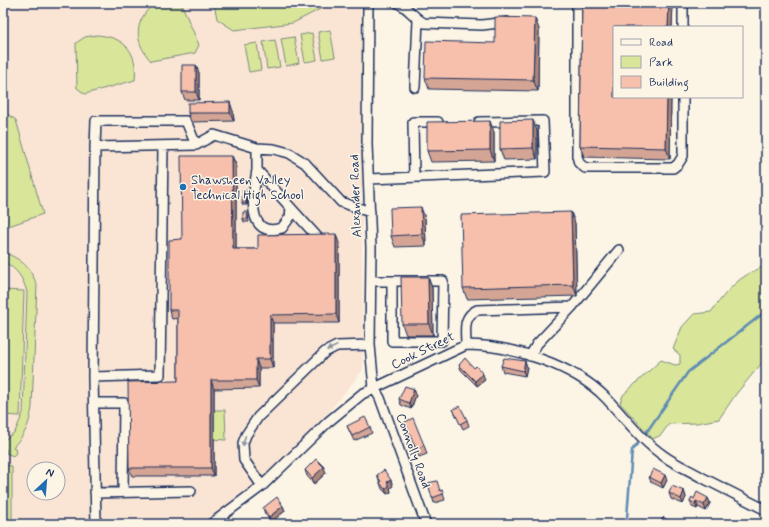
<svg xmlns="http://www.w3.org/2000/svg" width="769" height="527" font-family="Mynerve,sans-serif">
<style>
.built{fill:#fae5d4;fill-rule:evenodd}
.green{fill:#d9e699;stroke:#7a8a7c}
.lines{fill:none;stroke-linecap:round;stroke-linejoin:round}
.stream{stroke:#5f8bb3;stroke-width:2.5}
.minor-casing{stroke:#1b2f5e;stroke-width:12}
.minor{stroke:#fcf5e5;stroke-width:9}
.wall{fill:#d4a594;stroke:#1b2f5e}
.shaded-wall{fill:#ad8678;stroke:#1b2f5e}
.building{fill:#f7c0ac;stroke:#1b2f5e}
.oneway{fill:#8c92a2}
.poi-dot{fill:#1f6fb2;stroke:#fcf5e5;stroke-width:1.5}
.labels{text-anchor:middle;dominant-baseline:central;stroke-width:3;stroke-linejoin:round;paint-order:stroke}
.poi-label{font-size:13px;fill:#1b2f5e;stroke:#fcf5e5;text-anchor:start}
.street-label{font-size:13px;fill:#1b2f5e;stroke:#fcf5e5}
</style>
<rect width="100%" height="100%" fill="#fcf5e5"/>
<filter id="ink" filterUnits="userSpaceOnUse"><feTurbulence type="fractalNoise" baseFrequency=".025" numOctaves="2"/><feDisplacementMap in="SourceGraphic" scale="8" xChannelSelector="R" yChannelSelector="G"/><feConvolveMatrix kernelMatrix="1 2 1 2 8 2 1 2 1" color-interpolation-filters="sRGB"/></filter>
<g filter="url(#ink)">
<path class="built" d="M3,3H361L363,370L329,412L251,490L202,524H3ZM34,469H58V493H34Z"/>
<path class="green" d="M155,3H181L199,45L195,53L151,61C133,41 134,20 155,3Z
M214,3H332L293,23L234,30L217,19Z
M330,30L335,57L323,59L318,32Z
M312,33L317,60L305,62L300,35Z
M97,35C125,37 138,52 135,80L85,94L77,88L76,43L85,37Z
M294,37L299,63L286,66L281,39Z
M275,40L280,67L267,69L263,42Z
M257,43L261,70L249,72L244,45Z
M3,111L16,120L43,214L3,228Z
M3,252C23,260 29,266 37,285L32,407C29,426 26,433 13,447L15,448L16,453L13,456L6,453V449L3,450V441L15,432L23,413L27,292C23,278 17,268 3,262Z
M766,263V358L736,394L719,419L697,423L669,424L661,435L653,439L620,403L623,395L661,360L675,365L680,364V355L673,349L682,327L694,314L711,312C720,300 732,284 745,276C752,271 760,270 766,263Z
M3,290L24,291L20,416L3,415Z
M210,410H225L226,440L211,439Z
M3,465L12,466V524H3Z"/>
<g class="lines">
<path class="stream" d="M646,433L688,372L766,311
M622,524L627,518L632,450L638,443"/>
<defs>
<path id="minor" d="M368,3L367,144L371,248L370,345L374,388L380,398L426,524
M398,3C409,8 414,18 424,23L482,25L507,22
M577,3V156L579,163L585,168H673L678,164L683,156V97
M683,27V3
M415,87L418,20
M95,147L96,121H186L196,145
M257,170V148L274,149L289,153L305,163L341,202L370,212
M414,177L413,122H438
M369,179L545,172L543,121L479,122
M291,208L257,170C253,193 245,239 282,228L290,217L291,208L321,241
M371,281H443L442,341H392V281
M466,345C466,331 462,317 477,310L572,307
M530,356L537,344L572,307L619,250
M93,377L160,375L163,147
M94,403H124L123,492
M262,486L244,460L243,443L246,435L258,417L325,352L337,346L370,345
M95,493L191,491
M96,524L93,377L95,147L196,145L214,135L257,148
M211,524L262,486L328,422L362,394L466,345C511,345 574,365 606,398C625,418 641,440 664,456C675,464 689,470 701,477C723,488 744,499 766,510"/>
</defs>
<use href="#minor" class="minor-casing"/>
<use href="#minor" class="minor"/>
</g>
<path class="wall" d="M582,3H673L672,27H614V97H671L670,159L584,157L580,146Z
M539,29L538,91L429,89L425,78L495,43Z
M196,65L199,73V100H185L182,92Z
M233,111L234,121L191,122L188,113Z
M537,131V159L504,160L500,149Z
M494,132V161L431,162L427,151Z
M232,156L236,165V249H258L339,243V323H273V368H259V388L214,389V476H132L129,468L178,381V318L172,319L169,310L182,239Z
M247,193V205H243L242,203Z
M247,212L248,215L249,222H244L243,219Z
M425,218L426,246L395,247L391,236Z
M575,223L577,296L467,299L463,288Z
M428,277L432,288L433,335H406L402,324Z
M525,361L527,367L525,376L503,372L501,366Z
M459,365L485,380L477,386L461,370Z
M414,389L416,395L411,409L401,405L399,399Z
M453,409L467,420L469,426L463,429Z
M405,422L424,445L427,454L419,457Z
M347,426L370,427L372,433L354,441Z
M305,470L326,473L314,484L307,476Z
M377,475L393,486L390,488L391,492L387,494L382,489L380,483Z
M649,477L667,480L663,488L651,482Z
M428,483L440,491L442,490L445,500L434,503Z
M684,491L686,497L683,504L671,499L669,493Z
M708,498L710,503L706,511L698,507L697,509L692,507L690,501L694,499Z
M283,506L285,511L271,522L265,514L263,508Z"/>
<path class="shaded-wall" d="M669,3H673L672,27H668Z
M535,18L539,29L538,91L533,80Z
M196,65L199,73V100L196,92Z
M667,97H671L670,159L666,148Z
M230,102L233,111L234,121L230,113Z
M533,120L537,131V159L533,148Z
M490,121L494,132V161L490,150Z
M232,156L236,165V257L233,249Z
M246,190L247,193V205L246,203Z
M421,207L425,218L426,246L422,234Z
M571,212L575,223L577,296L573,285Z
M336,234L339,243V323L336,314Z
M428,277L432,288L433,335L429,324Z
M270,315L273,323V368L270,359Z
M256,359L259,368V388L256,380Z
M525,361L527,367L525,376L523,371Z
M483,374L485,380L477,386L475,381Z
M211,380L214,389V476L211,468Z
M414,389L416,395L411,409L409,403Z
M324,467L326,473L314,484L312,478Z
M665,475L667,480L663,488L661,483Z
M391,480L393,486L390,488L391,492L387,494L385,489L387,482Z
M684,491L686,497L683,504L681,499Z
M708,498L710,503L706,511L704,505Z
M696,501L698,507L697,509L695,504Z
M283,506L285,511L271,522L269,517Z"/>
<path class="building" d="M582,3H669L668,27H614V97H667L666,148L580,146Z
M495,17L535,18L533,80L425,78L426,41L495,43Z
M182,65H196V92H182Z
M230,102V113H188V103Z
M533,120V148L500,149V121Z
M490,121V150L427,151V122Z
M181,156H232L233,249H258V235L336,234V314L270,315V359H256V380H211V468H129L128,382L178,381V310H169V240L182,239Z
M243,190H246V203H242Z
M421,207L422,234L391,236L390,208Z
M243,212H247L248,219H243Z
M571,212L573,285L463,288L461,215Z
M401,277H428L429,324H402Z
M465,358L474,368L476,366L483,374L475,381L459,365Z
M504,358L525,361L523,371L501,366Z
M405,386L414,389L409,403L399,399Z
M460,406L467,420L460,424L453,409Z
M365,417L370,427L352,436L347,426Z
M413,418L424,445L416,449L405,422Z
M316,459L324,467L312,478L305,470Z
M653,469L665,475L661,483L649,477Z
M384,470L391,480L387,482L389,486L385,489L380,483L381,482L377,475Z
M437,481L440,491L442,490L443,494L432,498L428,483Z
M672,486L684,491L681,499L669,493Z
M697,492L708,498L704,505L696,501L695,504L690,501L692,497L694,499Z
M277,497L283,506L269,517L263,508Z
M664,517L668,521L666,524L661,520Z"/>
<defs><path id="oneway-solid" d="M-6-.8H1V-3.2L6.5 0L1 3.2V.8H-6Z"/></defs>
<g class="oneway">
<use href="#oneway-solid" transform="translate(332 348) rotate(156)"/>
<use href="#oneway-solid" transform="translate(244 441) rotate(105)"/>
</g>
</g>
<circle class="poi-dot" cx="183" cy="187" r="4"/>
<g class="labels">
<g class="poi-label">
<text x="191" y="180">Shawsheen Valley<tspan x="191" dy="15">Technical High School</tspan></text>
</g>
<g class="street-label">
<text transform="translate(356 196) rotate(-92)">Alexander Road</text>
<text transform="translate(423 351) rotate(-26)">Cook Street</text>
<text transform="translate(413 451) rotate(70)">Connolly Road</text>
</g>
</g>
<rect width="769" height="527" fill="none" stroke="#fcf5e5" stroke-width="16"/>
<rect x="8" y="8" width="753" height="511" fill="none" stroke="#1b2f5e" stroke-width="1.5" filter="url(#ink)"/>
<rect x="613" y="26" width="130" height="72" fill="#fcf5e5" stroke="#a2a6af"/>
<rect x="621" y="39" width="20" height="6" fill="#fcf5e5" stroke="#a2a6af"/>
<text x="649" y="46" font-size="12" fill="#1b2f5e">Road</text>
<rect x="621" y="56" width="20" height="12" fill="#d9e699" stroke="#a2a6af"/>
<text x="649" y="66" font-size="12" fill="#1b2f5e">Park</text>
<rect x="621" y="76" width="20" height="12" fill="#f7c0ac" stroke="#a2a6af"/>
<text x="649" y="86" font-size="12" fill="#1b2f5e">Building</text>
<g transform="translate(46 481) rotate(26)"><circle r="19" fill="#fcf5e5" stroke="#a2a6af"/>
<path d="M0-3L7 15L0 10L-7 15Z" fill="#1f6fb2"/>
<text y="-6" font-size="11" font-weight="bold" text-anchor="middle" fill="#1b2f5e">N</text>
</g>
</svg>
